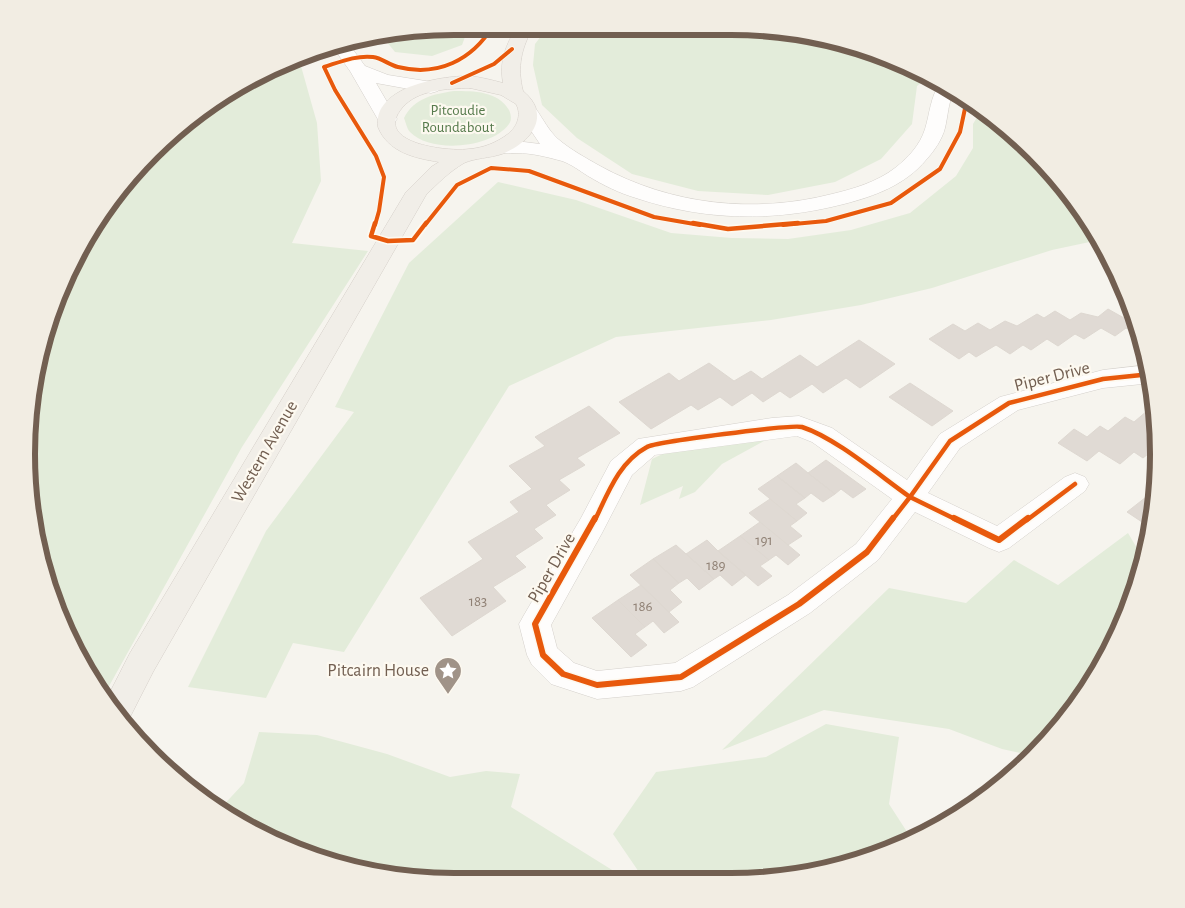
<svg xmlns="http://www.w3.org/2000/svg" width="1185" height="908" font-family="'Alegreya Sans',sans-serif">
<style>
.green{fill:#e3ecda}
.building{fill:#e0dad4;stroke:#ded8d1}
.lines{fill:none;stroke-linecap:round;stroke-linejoin:round}
.minor-casing{stroke:#d4d0cb;stroke-width:1}
.major-casing{stroke:#d5cfc9;stroke-width:1}
.minor{fill:#fefdfc;fill-rule:evenodd}
.major{fill:#f1eee8;fill-rule:evenodd}
.cycleway-far2-casing{stroke:#fdf9f0;stroke-width:5.5}
.cycleway-far1-casing{stroke:#fdf9f0;stroke-width:8}
.cycleway-casing{stroke:#fdf9f0;stroke-width:9}
.cycleway-far2{stroke:#e8590c;stroke-width:4}
.cycleway-far1{stroke:#e8590c;stroke-width:4.5}
.cycleway{stroke:#e8590c;stroke-width:6}
.labels{text-anchor:middle;dominant-baseline:central;stroke-width:4.5;stroke-linejoin:round;paint-order:stroke}
.far-park-label{font-size:15px;fill:#577b4d;stroke:#fdf9f0}
.number-label{font-size:15px;fill:#8f8074}
.street-label{font-size:18px;fill:#725f51;stroke:#fdf9f0}
.poi-label{font-size:18px;fill:#725f51;stroke:#fdf9f0;text-anchor:end}
.rim{fill:none;stroke:#725f51;stroke-width:6}
</style>
<rect width="100%" height="100%" fill="#f6f4ee"/>
<path class="green" d="M454,26H469L462,45L432,56L395,52L382,36Z
M548,27H759L842,41L920,70L929,76L917,86L912,124L881,159L835,182L768,195L698,191L632,174L577,138L542,105L533,65L535,44Z
M299,59L317,123L321,181L292,243L368,251L242,447L103,697L98,691L41,565L26,454L41,344L83,240L151,152L240,84Z
M454,91C474,91 498,91 509,110C511,114 512,120 509,124C492,148 431,154 410,132C407,129 406,123 404,118C414,98 434,94 454,91Z
M982,109L991,114L1087,217L1099,240L1052,250L932,288L861,305L771,320L616,337L509,386L344,652L293,643L266,698L188,687L266,531L354,412L335,407L409,263L498,182L576,200L671,233L732,238L788,239L851,230L910,213L956,176L973,148V124Z
M755,437L764,441L722,464L695,492L679,499L683,486L640,505L652,459L669,451Z
M1128,533L1144,560L1126,618L1087,692L1034,756L1002,749L949,729L824,710L722,750L889,588L966,603L1014,560L1058,585Z
M826,724L899,737L889,804L911,838L869,859L787,878H643L613,834L656,772L766,757Z
M259,732L317,735L387,754L450,777L486,771L520,774L511,807L625,878H398L291,849L218,811L244,783Z"/>
<path class="building" d="M1108,309L1124,318L1133,312L1140,335L1126,328L1115,336L1101,328L1084,339L1075,334L1058,346L1047,339L1031,350L1023,345L1010,354L996,345L976,357L969,352L959,359L929,339L953,324L965,331L978,323L990,330L1005,321L1017,326L1037,314L1044,318L1055,311L1070,320L1081,313L1098,317Z
M859,340L895,364L860,388L846,378L823,393L812,384L790,398L780,391L763,402L752,393L732,406L720,397L698,410L691,405L651,429L619,402L669,373L679,381L709,363L734,381L751,371L762,379L800,355L817,367Z
M910,383L953,411L932,426L889,397Z
M1154,405L1158,446L1143,458L1134,452L1120,464L1099,451L1087,461L1058,443L1074,429L1087,437L1100,426L1108,431L1125,417L1134,422Z
M589,406L620,433L577,458L585,465L559,480L570,490L546,505L556,515L534,529L543,538L515,556L526,567L493,587L506,601L452,636L420,598L483,559L468,542L519,512L510,502L532,489L509,466L545,446L535,437Z
M826,460L866,489L853,498L841,489L835,494L808,473Z
M796,463L808,473L835,494L823,502L811,493L805,498L777,476Z
M777,476L805,498L796,504L807,513L797,521L758,489Z
M1155,490L1151,528L1127,512Z
M770,499L797,521L790,526L802,536L788,545L749,513Z
M760,522L788,545L800,555L788,565L776,555L769,560L740,536Z
M740,536L769,560L760,566L772,576L758,586L718,551Z
M707,540L718,551L746,575L732,586L720,575L714,579L686,554Z
M676,545L686,554L714,579L699,590L687,578L679,583L653,559Z
M653,559L679,583L670,590L682,602L669,612L630,575Z
M641,585L669,612L679,622L664,633L653,621L645,627L618,600Z
M618,600L645,627L635,634L647,645L631,657L592,618Z"/>
<g class="lines">
<defs>
<path id="minor" d="M346,40L365,66L388,75L438,83L440,87L438,91L431,93L376,83L397,119L394,123L387,125L380,123L350,71L332,46Z
M940,83L954,91C948,103 948,116 945,128C942,140 934,151 926,160C905,185 875,196 844,204C774,222 705,221 636,198C619,193 603,185 588,176C580,171 571,164 562,161C547,157 532,153 517,153C508,153 500,154 491,152L488,148L491,144L516,141L540,144L519,113L522,109L529,107L536,109C543,119 549,131 558,139C571,150 586,158 600,166C671,205 754,214 832,194C853,189 877,182 895,168C908,158 920,145 925,129C930,113 930,98 940,83Z
M1149,365L1152,383L1103,388L1018,410L960,448L928,493L997,526L1065,477L1075,473L1085,477L1089,484L1085,491L1009,548L999,552L989,548L915,512L878,560L810,613L693,687L681,691L597,699L551,684L532,665L527,655L519,624L524,615L581,518L611,461L638,439L772,418L799,416L832,428L907,480L940,434L1000,397L1103,370ZM797,436L812,442L892,499L856,544L788,595L675,663L597,671L574,663L557,648L551,625L602,533L632,475L655,455Z"/>
<path id="major" d="M517,26H534C521,48 517,67 523,91C553,116 530,143 502,154C490,158 475,158 464,163C449,172 438,183 426,195L153,672L126,725L106,700L130,653L406,192L431,167L439,162C414,158 388,152 378,127C373,87 440,76 469,76C480,77 492,80 503,83C499,61 506,45 517,26ZM470,88L501,95L516,104C522,115 517,127 508,134C496,143 483,148 469,149C450,152 372,144 402,108C418,89 447,89 470,88Z"/>
</defs>
<use href="#minor" class="minor-casing"/>
<use href="#major" class="major-casing"/>
<use href="#minor" class="minor"/>
<use href="#major" class="major"/>
<defs>
<path id="cycleway-far2" d="M452,83L494,64L512,49
M375,225L379,211L384,177L376,156L335,90L324,67C340,62 356,55 373,57C382,58 389,65 398,67C438,77 472,60 493,26
M425,225L457,185L491,168L529,171L654,217L700,225
M783,225L826,221L891,203L940,169L960,132L967,99"/>
<path id="cycleway-far1" d="M375,223L371,236L388,241L413,240L426,223
M693,223L728,229L798,223
M910,497L957,520
M910,497L950,441L1009,403L1103,379L1151,374
M595,520C608,493 619,462 647,447C655,442 793,424 802,427C836,438 880,476 910,497
M892,520L910,497
M1027,520L1075,484"/>
<path id="cycleway" d="M595,518L535,624L543,655L563,674L597,685L681,677L799,604L867,552L893,518
M954,518L999,540L1028,518"/>
</defs>
<use href="#cycleway-far2" class="cycleway-far2-casing"/>
<use href="#cycleway-far1" class="cycleway-far1-casing"/>
<use href="#cycleway" class="cycleway-casing"/>
<use href="#cycleway-far2" class="cycleway-far2"/>
<use href="#cycleway-far1" class="cycleway-far1"/>
<use href="#cycleway" class="cycleway"/>
</g>
<defs>
<symbol id="sight-pin" viewBox="-11 -11 22 30"><path d="M0 17L-7.5 6A9.5 9.5 0 1 1 7.5 6Z" fill="#a09388" stroke="#fdf9f0"/><path d="M0-6L1.8-2.2L6-1.7L2.9 1.2L3.7 5.4L0 3.3L-3.7 5.4L-2.9 1.2L-6-1.7L-1.8-2.2Z" fill="#fff"/></symbol>
</defs>
<g fill-rule="evenodd">
<use href="#sight-pin" x="432" y="655" width="32" height="43"/>
</g>
<g class="labels">
<g class="far-park-label">
<text x="458" y="110">Pitcoudie<tspan x="458" dy="17">Roundabout</tspan></text>
</g>
<g class="number-label">
<text x="764" y="540">191</text>
<text x="716" y="565">189</text>
<text x="478" y="601">183</text>
<text x="643" y="606">186</text>
</g>
<g class="street-label">
<text transform="translate(1052 377) rotate(-14)">Piper Drive</text>
<text transform="translate(265 452) rotate(-60)">Western Avenue</text>
<text transform="translate(552 568) rotate(-60)">Piper Drive</text>
</g>
<g class="poi-label">
<text x="429" y="671">Pitcairn House</text>
</g>
</g>
<path d="M0 0H1185V908H0ZM454 35H731A419 419 0 0 1 1150 454V454A419 419 0 0 1 731 873H454A419 419 0 0 1 35 454V454A419 419 0 0 1 454 35Z" fill="#f2ede3" fill-rule="evenodd"/>
<path class="rim" d="M454 35H731A419 419 0 0 1 1150 454V454A419 419 0 0 1 731 873H454A419 419 0 0 1 35 454V454A419 419 0 0 1 454 35Z"/>
</svg>
